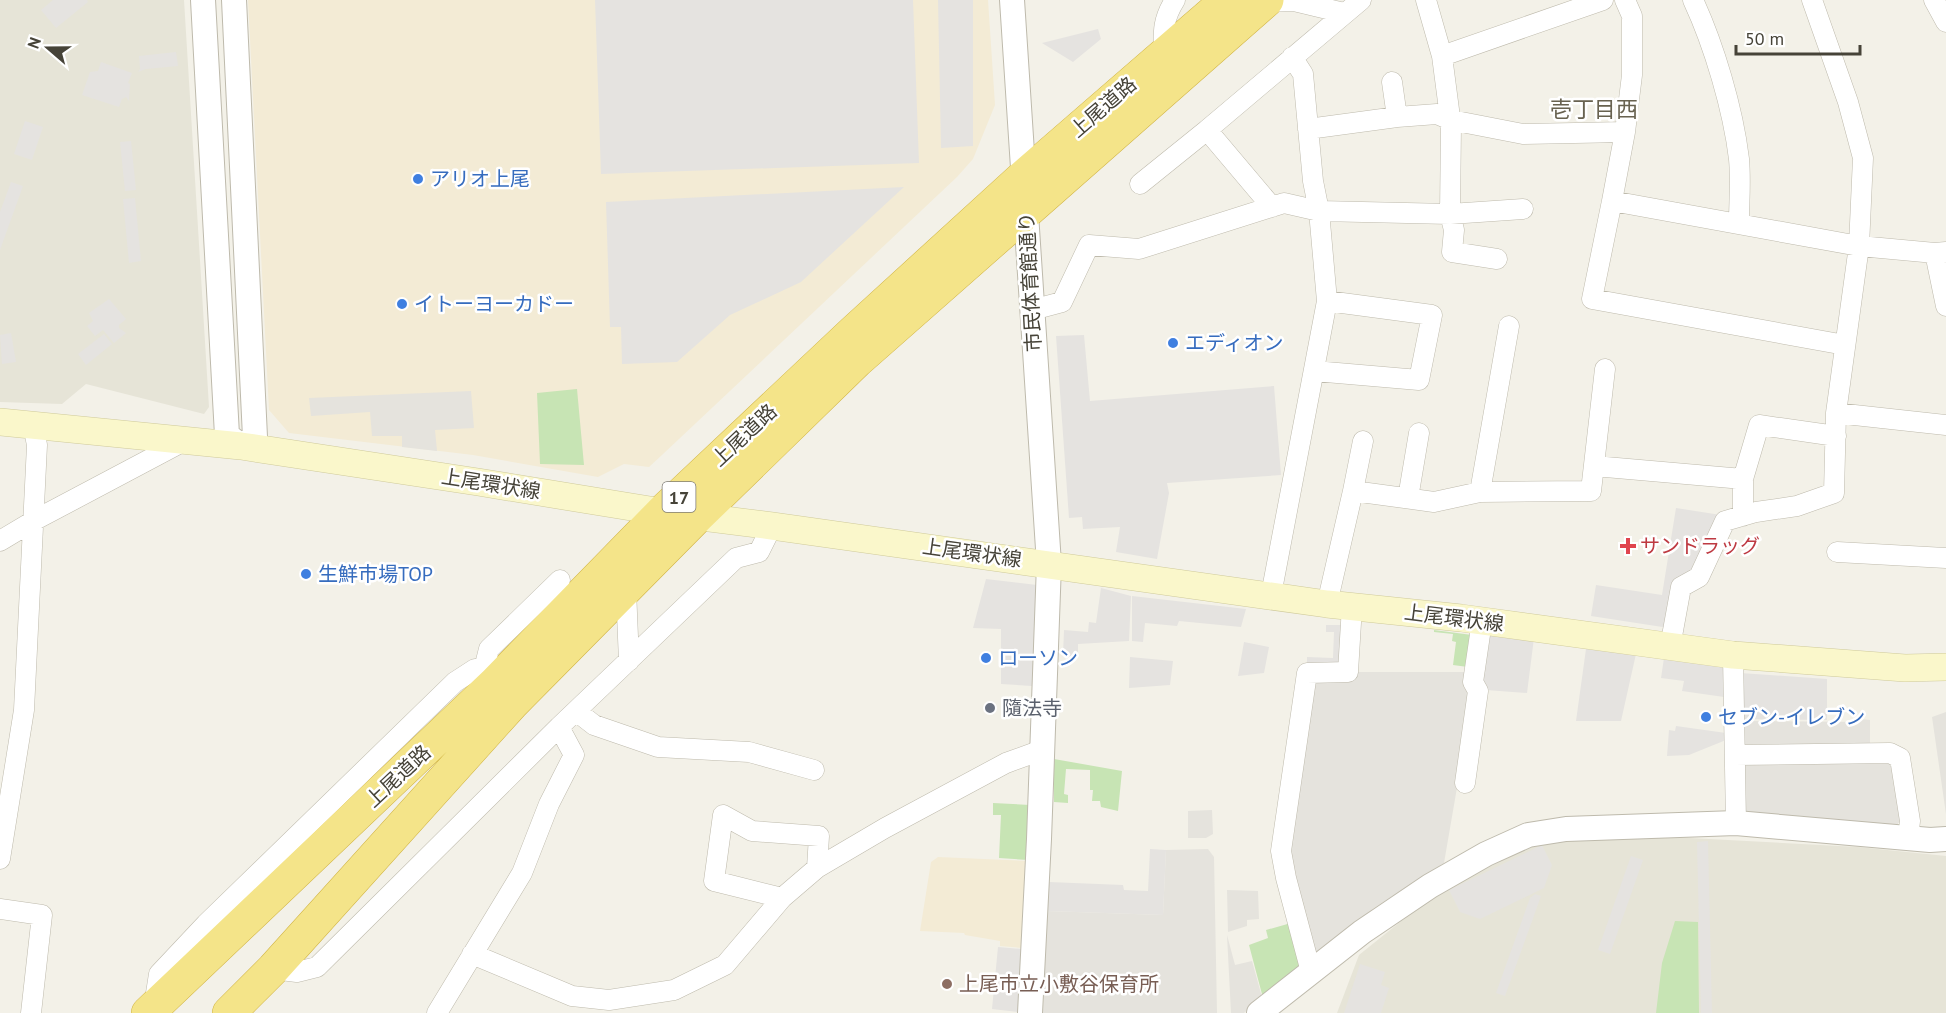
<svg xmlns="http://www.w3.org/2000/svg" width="1946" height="1013" font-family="'PT Sans','Noto Sans JP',sans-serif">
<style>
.residential{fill:#e6e4d7}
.commercial{fill:#f3ebd5}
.industrial{fill:#e5e3dd}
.green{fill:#c7e4b4}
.parking{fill:#e5e3e0}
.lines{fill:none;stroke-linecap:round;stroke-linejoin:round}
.minor-casing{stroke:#bebaac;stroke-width:21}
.tertiary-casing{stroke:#bebaac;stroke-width:26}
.secondary-casing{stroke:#cfca9b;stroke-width:28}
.trunk-casing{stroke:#d1b444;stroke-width:34}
.minor{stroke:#fff;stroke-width:20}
.tertiary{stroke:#fff;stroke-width:24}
.secondary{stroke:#faf7cb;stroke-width:27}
.trunk{stroke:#f4e489;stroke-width:33}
.shop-dot{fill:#3f7fe0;stroke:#fff;stroke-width:2}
.health-dot{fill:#e0444e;stroke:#fff;stroke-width:2}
.worship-dot{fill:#6b7280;stroke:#fff;stroke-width:2}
.education-dot{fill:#8d6e63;stroke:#fff;stroke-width:2}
.labels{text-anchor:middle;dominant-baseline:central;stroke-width:5;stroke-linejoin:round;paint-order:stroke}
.shield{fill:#fff;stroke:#7e7b74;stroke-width:1.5}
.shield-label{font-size:18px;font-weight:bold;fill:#464338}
.street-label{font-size:20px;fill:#464338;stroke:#fff}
.shop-label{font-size:20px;fill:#366cbe;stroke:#fff;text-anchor:start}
.health-label{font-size:20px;fill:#be3a42;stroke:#fff;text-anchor:start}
.worship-label{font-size:20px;fill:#5b616d;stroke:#fff;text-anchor:start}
.education-label{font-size:20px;fill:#785e54;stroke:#fff;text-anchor:start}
.quarter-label{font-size:22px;fill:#686250;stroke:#fff}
</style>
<rect width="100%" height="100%" fill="#f3f1e8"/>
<path class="residential" d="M0,0H184L209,407L204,414L86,384L62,404L0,402Z
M1614,834L1858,847L1946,856V1013H1337L1359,955L1436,893L1537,843Z"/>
<path class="commercial" d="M248,0H988L995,105L973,159L957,177L662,455L649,467L624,464L598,477L473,455L289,433L269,410Z
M938,857L1027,861L1023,948L1000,946V941L965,935L964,933L920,931L931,862Z"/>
<path class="industrial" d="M471,391L474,428L435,430L437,451L402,447V436H372L370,412L311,416L309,398Z
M1353,672H1467L1473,695L1444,863L1374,908L1318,957L1310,955L1286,859L1315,680Z
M1946,712V814L1932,717Z
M1860,719L1870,720V747L1747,749L1740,744V721L1860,722Z
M1890,759L1904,822L1898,823V828L1743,813L1740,766L1746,760Z
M1212,810L1213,834L1206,838H1188V811Z
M1208,849L1214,857L1217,1013H1043L1047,911L1163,915L1166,850Z
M1227,890L1258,891L1259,919L1247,920V926L1228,932Z
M1227,935L1235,965L1252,961L1262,997L1244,1013H1231Z"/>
<path class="green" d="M577,389L584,465L540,464L537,393Z
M1434,630L1472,635L1468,667L1453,665L1456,642L1452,641L1453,634L1434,632Z
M1054,759L1122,771L1118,811L1101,807L1100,801H1092L1093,790H1090V770L1066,769L1064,794L1068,795V803L1054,802Z
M993,803L1030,805L1028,860L999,858L1001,815H993Z
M1675,921L1698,922L1699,1013H1656L1662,963Z
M1291,923L1303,967L1263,998L1249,945L1268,938L1266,930Z"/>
<path class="parking" d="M53,0H87L88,2L56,28L41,10Z
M595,0H913L919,163L601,174Z
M938,0H973V146L941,148Z
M1098,29L1101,39L1073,62L1042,43Z
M176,52L178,66L146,69L138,72L140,69L139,56Z
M101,62L132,73L128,83L130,84L129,101L126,97L122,99L119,107L82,95L90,72L98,71Z
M25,121L43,127L32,160L14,154Z
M131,141L136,190L125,191L120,142Z
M11,182L23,186L0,250V212Z
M904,187L801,282L730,315L677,362L622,364L621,327H610L606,202Z
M135,198L141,261L129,263L123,199Z
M109,299L126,319L119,325V328L126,333L114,343L103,330L95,336L87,326L93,321L89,313Z
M11,333L16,362L2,364L0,335Z
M104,334L112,344L86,365L78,354Z
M1084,335L1090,401L1274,386L1281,475L1167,483L1169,493L1157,559L1116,552L1120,527L1083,529L1082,517L1069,518L1056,336Z
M1676,508L1721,515L1669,628L1591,616L1596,585L1662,595Z
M986,579L1037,585L1032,686L1001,684V629L973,628Z
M1101,588L1131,596L1129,641L1078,644V657L1063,656L1064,630L1088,632L1089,622L1096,623Z
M1132,596L1246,609L1241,627L1179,621L1177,626L1145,623L1143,642L1132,641Z
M1326,625H1344L1342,668L1307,667V657L1333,658L1334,632H1326Z
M1490,633L1534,638L1527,693L1486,690L1479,681Z
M1244,642L1269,647L1264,673L1238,676Z
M1586,649L1636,654L1621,721H1576Z
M1130,657L1173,661L1170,685L1129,688Z
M1664,658L1730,668L1731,698L1682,691L1684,681L1661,678Z
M1740,673L1827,679V720L1741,719Z
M1676,726L1726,733V740L1689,755L1667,756L1669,730L1675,731Z
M1708,841L1712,1013H1701L1697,842Z
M1542,845L1552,865L1544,888L1480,919L1460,912L1449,890Z
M1150,849L1166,850L1163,915L1047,911L1049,882L1123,885L1124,890L1148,891Z
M1631,856L1643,860L1610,954L1598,950Z
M1535,894L1541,896L1505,996L1496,993L1530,898Z
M998,947L1022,949L1019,1012L992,1009Z
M1360,964L1385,972L1381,985L1389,988L1381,1013H1344Z"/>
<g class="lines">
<defs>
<path id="minor" d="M1426,0L1442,56L1451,125L1450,214L1454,230L1452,252L1497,259
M1625,0L1632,16V75L1625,132L1612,201L1859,246L1935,253L1946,252
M1693,0C1714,45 1733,109 1739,159C1741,180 1739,203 1739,224
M1934,0L1946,22
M1264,2L1294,1L1344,13
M1164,53C1163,31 1163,19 1175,0
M1442,56L1603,0
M1397,117L1437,114L1451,120L1523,134L1625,132
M1308,129L1397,117L1392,82
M1207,130L1272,207
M1140,184L1207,130L1361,0
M1612,201L1592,299L1845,345
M1935,253L1946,306
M1032,310L1062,302L1089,245L1139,249L1284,203L1319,211L1450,214L1523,209
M1314,371L1419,380L1432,315L1327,301
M1836,413L1946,425
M1594,466L1743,479
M1353,491L1363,441
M1480,492L1509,326
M1408,498L1419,433
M1743,516V479L1759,425L1836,436
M0,541L35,520L186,440
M1837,552L1946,558
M626,590L629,661
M1271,595L1327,301L1319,211L1313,181L1303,74L1292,57
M1327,604L1353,491L1434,502L1480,492L1591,491L1605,369
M1670,647L1681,587L1699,577L1725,521L1756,512L1797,506L1834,493L1836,413L1859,246L1863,158L1848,102L1812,0
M1733,655L1736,823
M484,669L489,649L560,580
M576,711L594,725L658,747L749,752L814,770
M1735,755L1890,753L1900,758L1910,821L1908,838
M1465,783L1478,691L1473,682L1482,621
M0,859L24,710L37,445L33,425
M782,898L714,881L723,815L752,831L819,836L817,868
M0,909L42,915L31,1013
M472,954L572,996L609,1000L674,990L725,965L782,898L817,868L885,828L1006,763L1042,750
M273,969L297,972L317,967L559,727
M1311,972L1286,878L1281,851L1307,673L1348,672L1352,606
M154,1006L159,974L206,924L455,682L475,669L507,671
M437,1013L522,873L549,804L574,755L559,727L736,558L759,552L772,526"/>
<path id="tertiary" d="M203,0L227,435L241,446L255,437L234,0
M1012,0L1049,564L1039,839L1030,1013
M1259,1013L1362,932L1430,886L1486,854L1528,835L1566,829L1736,823L1930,840L1946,839"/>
<path id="secondary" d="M0,422L241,446L478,482L662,512L772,526L1327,604L1461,618L1733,655L1905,668L1946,667"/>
<path id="trunk" d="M148,1013L494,684L662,512L853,332L1024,176L1227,0
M229,1013L273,969L512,704L698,516L857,361L1267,0"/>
</defs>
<use href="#minor" class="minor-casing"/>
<use href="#tertiary" class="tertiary-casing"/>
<use href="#secondary" class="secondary-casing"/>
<use href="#trunk" class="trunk-casing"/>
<use href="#minor" class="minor"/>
<use href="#tertiary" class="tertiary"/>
<use href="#secondary" class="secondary"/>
<use href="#trunk" class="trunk"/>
</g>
<g class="shop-dot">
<circle cx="418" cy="179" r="6"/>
<circle cx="402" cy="304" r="6"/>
<circle cx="1173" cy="343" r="6"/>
<circle cx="306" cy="574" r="6"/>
<circle cx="986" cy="658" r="6"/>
<circle cx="1706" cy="717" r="6"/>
</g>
<path class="health-dot" d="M1625 537h6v6h6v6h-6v6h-6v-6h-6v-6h6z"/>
<circle class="worship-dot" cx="990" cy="708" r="6"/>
<circle class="education-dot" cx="947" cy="984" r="6"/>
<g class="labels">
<rect class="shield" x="662.5" y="482" width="33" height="30" rx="4.5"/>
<g class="shield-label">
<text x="679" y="497">17</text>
</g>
<g class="street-label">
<text transform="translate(1103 107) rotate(-41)">上尾道路</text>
<text transform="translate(1030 282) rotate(-93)">市民体育館通り</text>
<text transform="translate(744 435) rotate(-43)">上尾道路</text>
<text transform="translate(491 484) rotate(9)">上尾環状線</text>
<text transform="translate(972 553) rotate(8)">上尾環状線</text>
<text transform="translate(1454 618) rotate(7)">上尾環状線</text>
<text transform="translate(398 776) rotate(-43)">上尾道路</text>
</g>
<g class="shop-label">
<text x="430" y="179">アリオ上尾</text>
<text x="414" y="304">イトーヨーカドー</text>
<text x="1185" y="343">エディオン</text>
<text x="318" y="574">生鮮市場TOP</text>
<text x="998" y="658">ローソン</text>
<text x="1718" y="717">セブン-イレブン</text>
</g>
<g class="health-label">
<text x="1640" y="546">サンドラッグ</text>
</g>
<g class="worship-label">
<text x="1002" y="708">隨法寺</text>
</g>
<g class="education-label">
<text x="959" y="984">上尾市立小敷谷保育所</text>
</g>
<g class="quarter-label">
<text x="1594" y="109">壱丁目西</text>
</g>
</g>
<g transform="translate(48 48) rotate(290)" stroke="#ffffff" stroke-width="4.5" paint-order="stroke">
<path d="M0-4.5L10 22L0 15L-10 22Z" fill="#464338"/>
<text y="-9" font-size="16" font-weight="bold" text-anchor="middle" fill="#464338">N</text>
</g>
<path d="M1736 45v9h124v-9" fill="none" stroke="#464338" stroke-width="3"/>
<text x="1745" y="45" font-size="18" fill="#464338" stroke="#ffffff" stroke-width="4.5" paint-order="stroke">50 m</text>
</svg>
